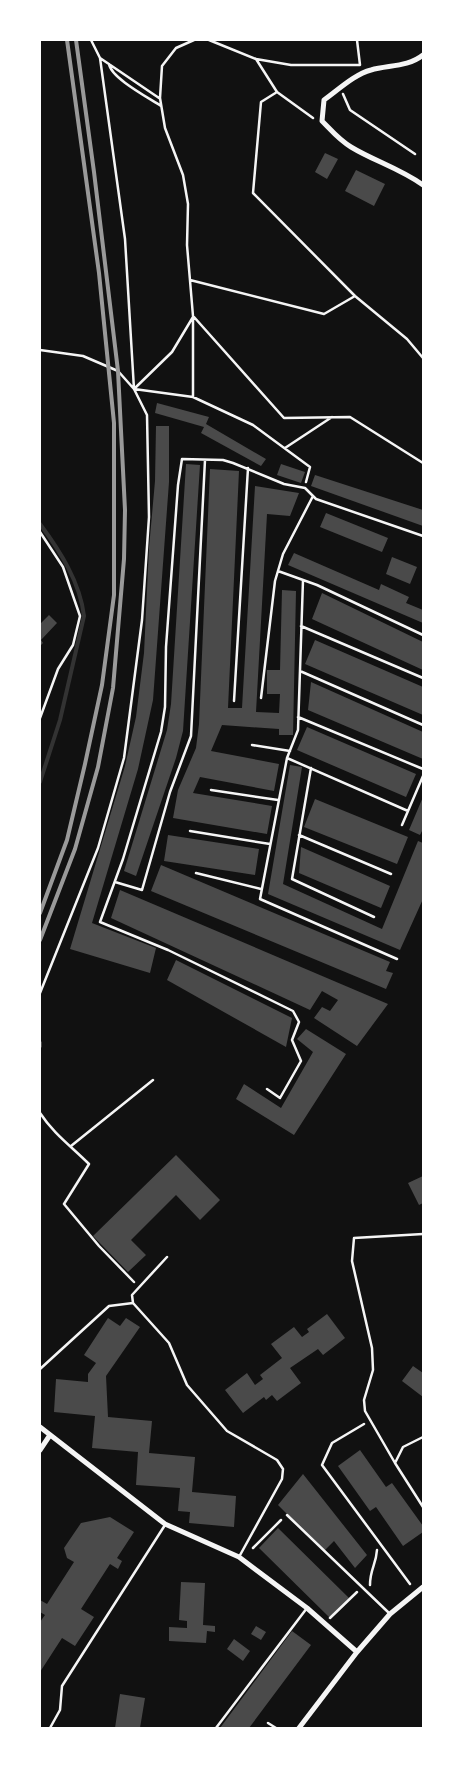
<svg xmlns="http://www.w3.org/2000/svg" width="463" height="1768" font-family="Helvetica,sans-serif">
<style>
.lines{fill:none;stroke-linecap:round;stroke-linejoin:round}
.stream{stroke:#333;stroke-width:4}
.building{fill:#4a4a4a}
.path{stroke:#f5f5f5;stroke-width:2.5}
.service{stroke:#f5f5f5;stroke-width:2.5}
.minor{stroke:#f5f5f5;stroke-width:5}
.rail{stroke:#9a9a9a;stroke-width:4}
</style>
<rect width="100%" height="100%" fill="#111"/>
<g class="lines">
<path class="stream" d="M40,524C60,551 80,582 84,616L60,720L40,782"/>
</g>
<path class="building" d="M325,153L338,159L327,179L315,172Z
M356,170L385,184L374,206L345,191Z
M157,403L209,417L206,424L266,459L261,466L201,433L204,427L155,413Z
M156,426H169V482L153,700L138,769L92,923L156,948L150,973L70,949L125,766L136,717L144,653L149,548L155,481Z
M186,464L200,465L183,731L176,758L136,876L124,871L167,730L171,704Z
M281,464L305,472L301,483L277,475Z
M210,469L239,471L228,708H242L255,486L299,493L290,516L267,514L256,712L279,713L280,694H267V670H280L282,590L296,591L293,735H279V729L222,725L211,751L279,764L274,791L200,777L193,793L272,806L267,834L173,818L178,790L196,748L199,724Z
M315,475L423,510V526L311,486Z
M326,513L388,538L382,552L320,527Z
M294,553L379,590L381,584L409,597L406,603L423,610V623L288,565Z
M392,557L417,567L410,584L386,574Z
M322,593L423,642V670L312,619Z
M49,615L57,623L41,640L43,643L40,646V624Z
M315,640L423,687V715L305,664Z
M311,682L423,732V759L308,710Z
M307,727L416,774L406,797L297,750Z
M290,765L302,767L283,884L382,929L418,841L423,843V899L400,950L268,894Z
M423,797V829L420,835L409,830Z
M315,799L408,837L397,864L304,827Z
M168,835L259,849L255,875L164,861Z
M301,847L390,886L381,908L299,873Z
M161,865L390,962L386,971L393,973L386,989L151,891Z
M120,890L388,1004L357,1046L314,1018L322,1007L330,1011L338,1000L322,991L310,1010L111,918Z
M176,960L292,1018L286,1047L167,980Z
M306,1029L346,1054L294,1135L236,1099L244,1084L281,1108L313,1052L297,1039Z
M176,1155L220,1200L200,1220L176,1195L131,1240L146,1255L128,1272L93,1236Z
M423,1176V1203L419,1205L408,1183Z
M327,1314L345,1338L323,1355L318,1349L290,1368L301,1383L277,1401L272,1395L266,1400L264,1397L243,1413L225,1390L247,1373L255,1385L263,1379L260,1375L282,1358L271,1344L294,1327L302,1337L309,1332L307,1329Z
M108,1318L120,1326L126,1318L140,1327L106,1376L108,1417L152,1421L149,1453L195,1457L192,1492L236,1496L234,1527L189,1523L190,1512L178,1511L180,1488L136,1485L138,1452L92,1448L95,1416L54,1412L56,1379L88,1382V1374L96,1363L84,1355Z
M413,1366L423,1373V1397L402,1381Z
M360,1450L386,1487L392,1483L423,1526V1532L403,1546L376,1507L370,1511L338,1466Z
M303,1474L367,1555L355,1568L334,1541L324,1551L278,1505Z
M110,1517L134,1532L117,1558L122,1561L118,1569L110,1564L81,1609L94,1617L75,1646L62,1638L40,1672V1622L45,1615L40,1612V1600L47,1604L74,1562L67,1558L64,1548L81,1523Z
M278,1528L349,1598L330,1618L259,1548Z
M181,1582L205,1583L203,1625L215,1626V1632L207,1631L206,1643L169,1641V1627L187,1628V1621L179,1620Z
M256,1626L266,1632L261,1640L251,1634Z
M292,1631L311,1645L249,1728H220Z
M234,1639L250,1651L243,1661L227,1649Z
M120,1694L145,1698L140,1728H115Z"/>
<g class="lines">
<path class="path" d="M91,40L100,58L125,239L134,389L193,397
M194,40L176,48L162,66L160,98L165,128L183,175L188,204L187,245L193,316V397L253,425L310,467L306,482
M209,40L256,59L277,92L313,118
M357,40L360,65
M100,58L159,98
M256,59L291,65H359
M109,64C111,78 149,98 161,106
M277,92L261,102L253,193L355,296L407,339L423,358
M343,94L350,110L415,154
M190,280L324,314L355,296
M194,317L284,418L350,417L423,463
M40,350L83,356L118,371L134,389L147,415L149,517L142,620L124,758L98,848L40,993
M134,389L172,352L193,317
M285,448L332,417
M40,532L63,567L80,616L73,645L58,669L40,718
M40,1042V1047
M40,1113C53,1133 72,1147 89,1164L64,1204L99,1246L134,1282
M71,1146L153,1080
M364,1424L332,1443L322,1465L410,1584
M253,1548L281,1520
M370,1585C370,1569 376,1565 377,1550
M330,1618L357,1592
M268,1723L276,1728"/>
<path class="service" d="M278,571L317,585L423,635
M303,580L298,730L287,758L408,811
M301,626L423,678
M300,671L423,725
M261,698L275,581L283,554L313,496
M234,701L248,468
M298,717L423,769
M252,745L290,751
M287,758L260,899L397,959
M311,768L292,879L374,917
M211,790L278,800
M402,825L423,776
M190,831L270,844
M299,835L391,874
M196,873L261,889
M115,882L142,890L170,792L191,736L205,460
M267,1089L280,1098L301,1061L292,1040L299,1022L293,1011L168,950L100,922L123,859L161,732L165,707L166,647L178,485L182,459L223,460L233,463L284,484L305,488L316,499L423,536
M133,1303L132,1295L167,1257
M40,1369L109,1306L133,1303L169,1343L187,1385L227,1431L277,1460L283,1469L282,1479L239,1557
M423,1437L403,1447L395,1463L423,1507
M395,1463L365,1411L364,1400L373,1370L372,1348L352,1261L354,1238L423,1234
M287,1515L389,1613
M50,1728L60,1710L62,1686L165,1525
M216,1728L307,1608"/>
<path class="minor" d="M423,55C408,67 389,65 371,70C355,74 338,90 324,100L322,121C331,130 339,140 351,147C374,161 399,168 423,185
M40,1427L165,1524L239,1557L307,1608L357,1652
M40,1450L50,1435
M299,1728L357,1652L390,1614L423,1587"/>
<path class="rail" d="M40,913L67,840L85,764L102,685L114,595V423L99,273L67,40
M40,940L75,849L98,767L113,688L124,559L125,510L118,371L94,172L76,40"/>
</g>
<rect width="463" height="1768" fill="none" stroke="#ffffff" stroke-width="82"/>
</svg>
